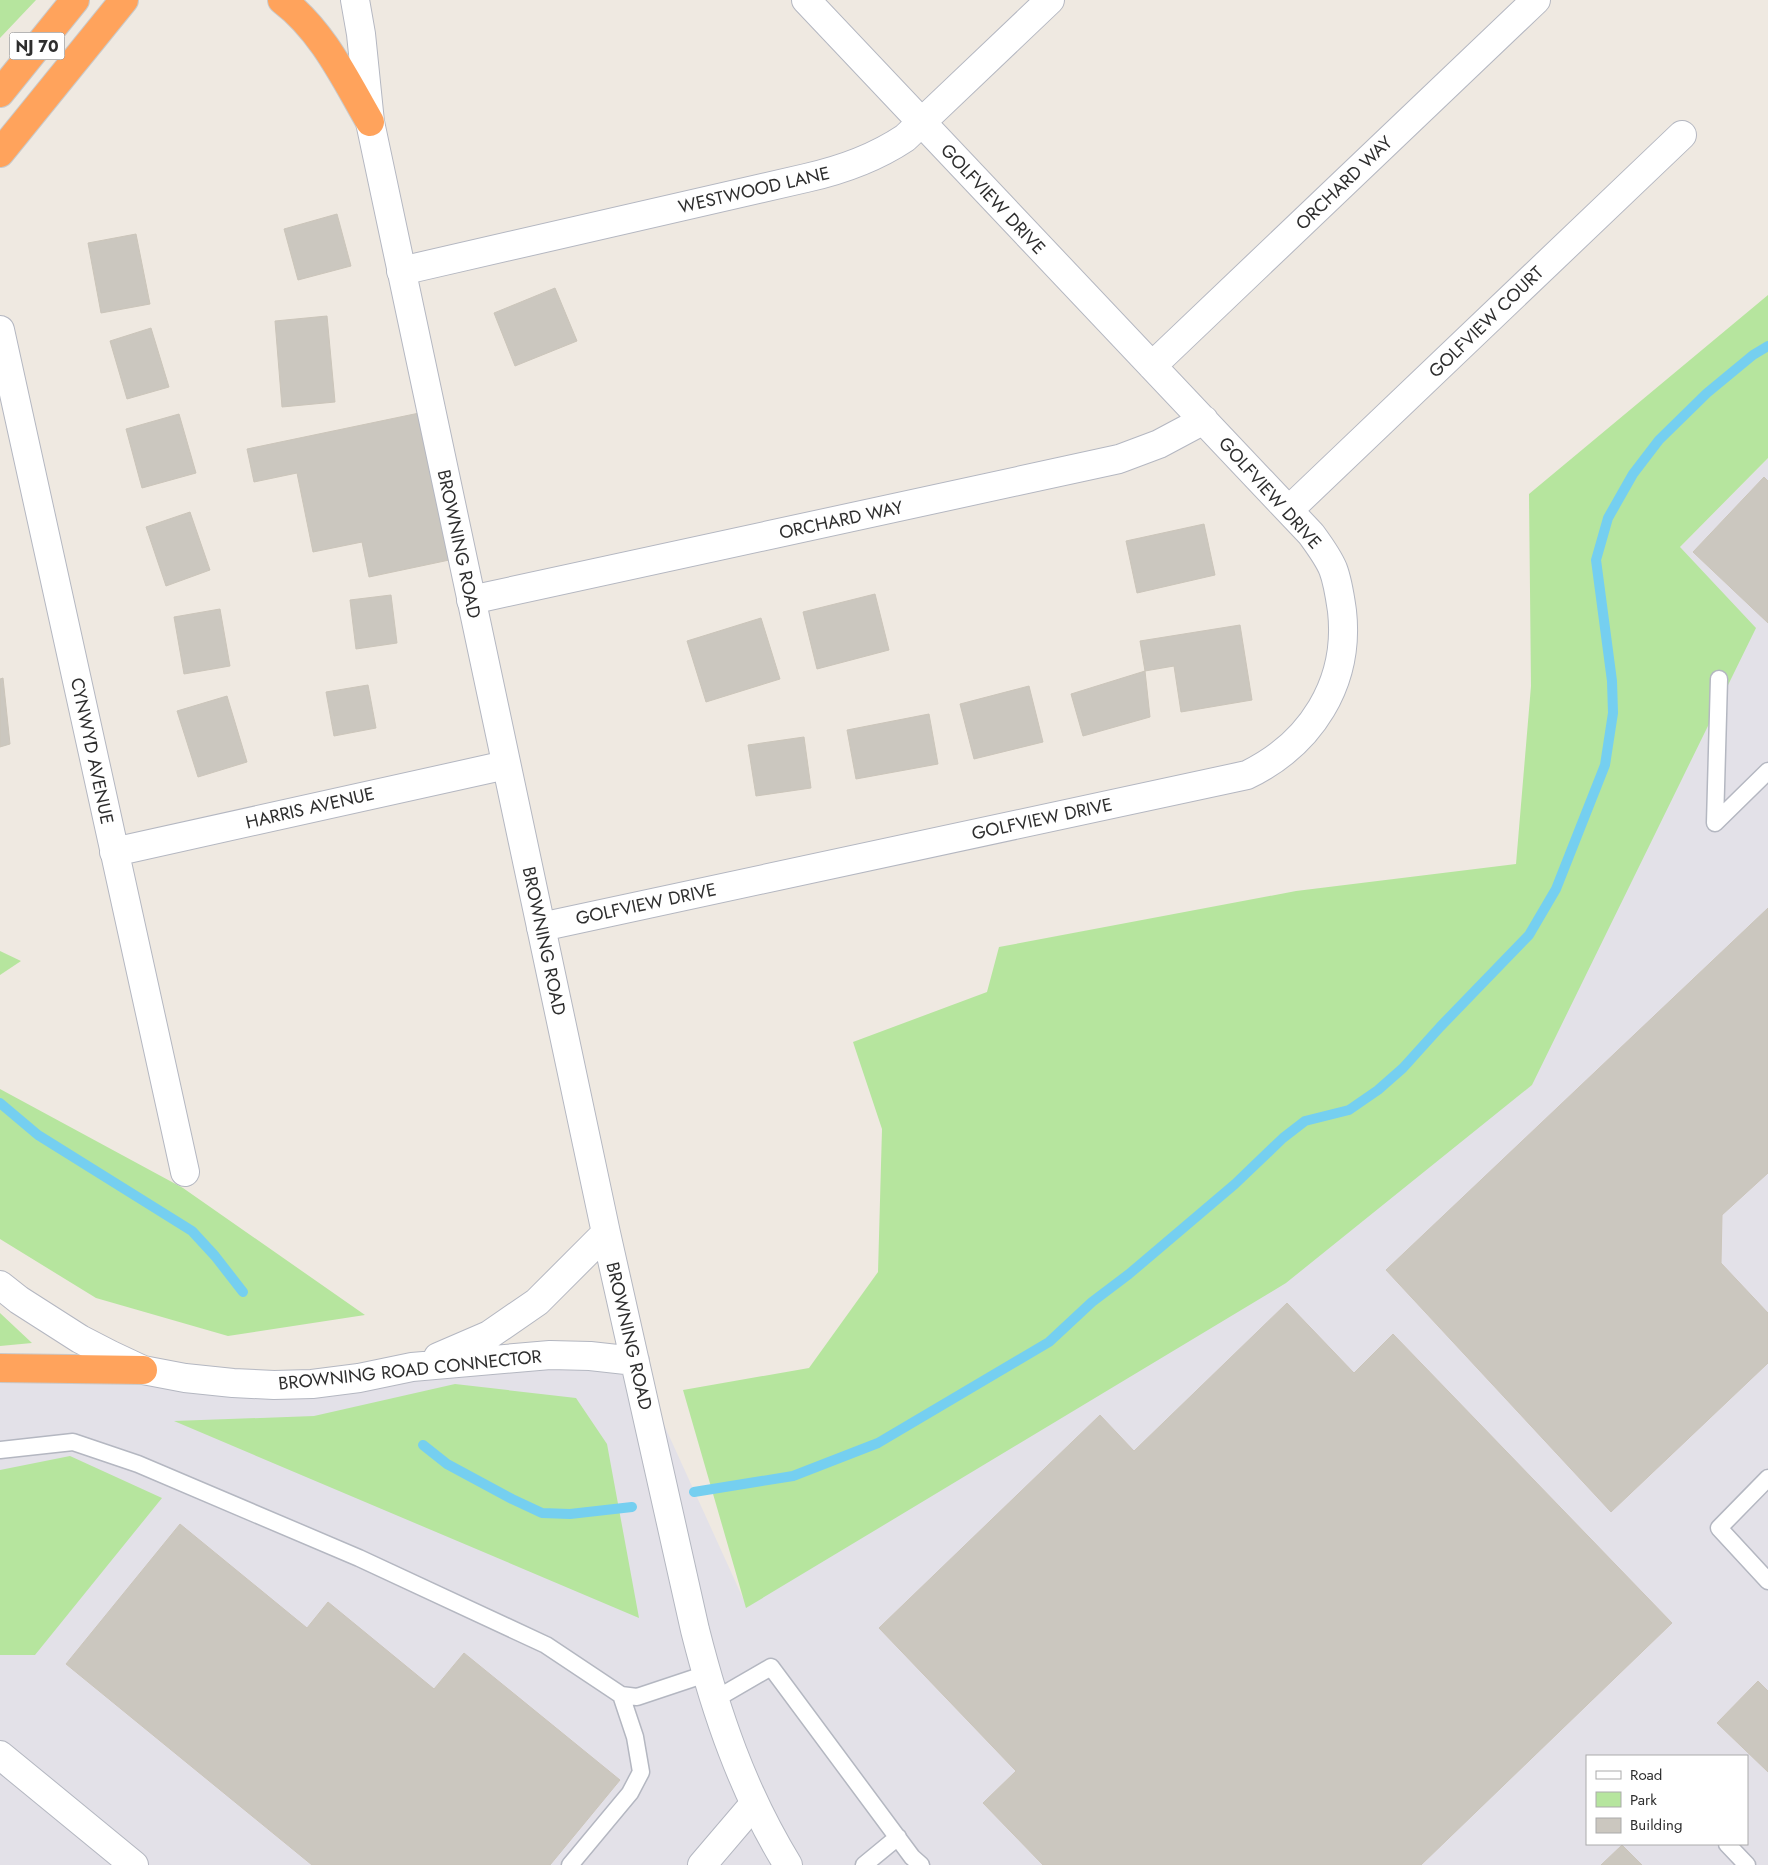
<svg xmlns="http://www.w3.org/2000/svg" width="1768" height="1865" font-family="Jost,sans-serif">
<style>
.industrial{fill:#e3e1e8;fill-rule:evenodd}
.green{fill:#b6e59e}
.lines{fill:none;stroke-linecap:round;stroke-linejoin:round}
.stream{stroke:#75cff0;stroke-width:10}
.building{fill:#cbc7bf;stroke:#cbc5ba}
.lane-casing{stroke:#b4b7c1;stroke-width:19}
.street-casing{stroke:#b4b7c1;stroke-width:30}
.secondary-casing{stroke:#b4b7c1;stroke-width:30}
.highway-casing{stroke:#c9c9c9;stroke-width:30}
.lane{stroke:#fff;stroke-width:16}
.street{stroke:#fff;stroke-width:28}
.secondary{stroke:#fff;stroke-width:28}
.highway{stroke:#ffa35c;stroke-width:28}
.labels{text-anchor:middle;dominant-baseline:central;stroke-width:4.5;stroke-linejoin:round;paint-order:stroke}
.shield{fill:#fff;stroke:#6d6d6d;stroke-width:1}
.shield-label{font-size:16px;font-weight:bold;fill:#2e2e2e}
.street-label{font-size:18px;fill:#2e2e2e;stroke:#fff}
</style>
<rect width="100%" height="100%" fill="#efe9e1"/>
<path class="industrial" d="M1768,458V1865H0V1368L185,1378L635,1361L747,1607L1532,1085L1680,547ZM1587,1756H1747V1844H1587Z"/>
<path class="green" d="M0,0H36L0,38Z
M1768,295V458L1680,547L1756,628L1532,1085L1286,1283L746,1608L683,1390L809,1368L878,1272L882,1129L853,1042L987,992L999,947L1296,891L1516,864L1531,686L1529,494Z
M0,951L21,961L0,975Z
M0,1089L183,1188L365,1315L228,1336L96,1298L0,1239Z
M0,1313L32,1343L0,1346Z
M455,1384L576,1398L607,1444L639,1618L174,1421L314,1416Z
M70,1456L162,1498L35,1655H0V1470Z"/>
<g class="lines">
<path class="stream" d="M0,1103L38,1135L192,1231L215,1256L243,1292
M423,1445L447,1464L512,1499L542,1513L570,1514L632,1507
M694,1492L793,1476L878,1443L1049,1342L1092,1302L1129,1274L1235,1184L1283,1138L1305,1121L1349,1110L1378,1090L1403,1068L1440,1027L1529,935L1556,889L1605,765L1613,713L1612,681L1596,560L1608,518L1633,474L1659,440L1707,393L1753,355L1768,346"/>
</g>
<path class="building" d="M337,214L351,266L298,280L284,229Z
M136,234L150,304L101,313L88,243Z
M555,288L577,341L515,366L494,313Z
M327,316L335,402L282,407L275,321Z
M151,328L169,387L127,399L110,341Z
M424,412L454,559L369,577L362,542L313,552L297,473L254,482L247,449Z
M179,414L196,473L142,488L126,429Z
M1764,477L1768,481V623L1693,552Z
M190,512L210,570L166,586L146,527Z
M1204,524L1215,575L1137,593L1126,541Z
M875,594L889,650L817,669L803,612Z
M391,595L397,643L356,649L350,600Z
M220,609L230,666L184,674L174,617Z
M761,618L780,679L706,702L687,641Z
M1240,625L1252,700L1181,712L1174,666L1145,671L1140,641Z
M1145,671L1150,717L1083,736L1071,694Z
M3,678L10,744L0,747V679Z
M368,685L376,728L334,736L326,692Z
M1029,686L1043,742L974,759L960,704Z
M227,696L247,762L198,777L177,711Z
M929,714L938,764L856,779L847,730Z
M804,737L811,788L756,796L748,745Z
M1768,908V1173L1722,1215L1721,1263L1768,1313V1363L1611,1512L1386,1270Z
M1287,1303L1354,1373L1393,1334L1672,1623L1421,1865H1043L983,1803L1016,1771L879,1628L1100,1415L1134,1451Z
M180,1524L307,1628L328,1602L434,1689L464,1653L620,1780L550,1865H312L66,1664Z
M1758,1681L1768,1691V1772L1717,1723Z
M1622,1845L1642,1865H1601Z"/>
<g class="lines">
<defs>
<path id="lane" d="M1719,679L1715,823L1768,771
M0,1450L73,1442L138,1464L359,1558L546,1645L621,1695L637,1697L706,1674
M1768,1478L1719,1528L1768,1581
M714,1700L771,1667L912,1857L921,1865
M1727,1844L1747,1865
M570,1865L630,1793L641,1772L635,1737L621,1695
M864,1865L898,1837"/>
<path id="street" d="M401,271L806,178C842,170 875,158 905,138L1050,0
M0,330L185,1172
M1152,366L1536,0
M1290,509L1682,135
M471,600L1119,459L1159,444L1204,420
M114,852L506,765
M541,927L1247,775C1311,744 1350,683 1342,611C1340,597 1338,582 1333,569C1328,557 1319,545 1311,534L806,0
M0,1755L134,1865
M702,1865L754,1804"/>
<path id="secondary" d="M355,0L361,34L370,122L606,1233L695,1630C716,1713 743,1792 788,1865
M0,1285L19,1300L80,1339L111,1355L143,1370L185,1378L233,1383L274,1385L312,1384L359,1378L412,1367L550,1355L590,1356L635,1361
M438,1357L489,1335L537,1302L606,1233"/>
<path id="highway" d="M282,0C323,31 345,79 370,122
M0,93L75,0
M0,153L124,0
M0,1368L143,1370"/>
</defs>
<use href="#lane" class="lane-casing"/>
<use href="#street" class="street-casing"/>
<use href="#secondary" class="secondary-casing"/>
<use href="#highway" class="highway-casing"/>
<use href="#lane" class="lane"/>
<use href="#street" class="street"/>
<use href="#secondary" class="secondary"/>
<use href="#highway" class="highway"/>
</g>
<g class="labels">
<rect class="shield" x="9.5" y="32.5" width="55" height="27" rx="4"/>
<g class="shield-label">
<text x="37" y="46">NJ 70</text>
</g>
<g class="street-label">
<text transform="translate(1344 183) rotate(-44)">ORCHARD WAY</text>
<text transform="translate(754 190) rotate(-13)">WESTWOOD LANE</text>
<text transform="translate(993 199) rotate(47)">GOLFVIEW DRIVE</text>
<text transform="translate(1486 322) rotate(-44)">GOLFVIEW COURT</text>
<text transform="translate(1270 493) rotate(48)">GOLFVIEW DRIVE</text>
<text transform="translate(841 520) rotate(-12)">ORCHARD WAY</text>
<text transform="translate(459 544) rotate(78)">BROWNING ROAD</text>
<text transform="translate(92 751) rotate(78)">CYNWYD AVENUE</text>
<text transform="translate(310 808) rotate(-13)">HARRIS AVENUE</text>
<text transform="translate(1042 819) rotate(-12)">GOLFVIEW DRIVE</text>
<text transform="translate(646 904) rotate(-12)">GOLFVIEW DRIVE</text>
<text transform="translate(544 941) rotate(78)">BROWNING ROAD</text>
<text transform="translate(629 1336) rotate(77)">BROWNING ROAD</text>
<text transform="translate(410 1370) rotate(-6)">BROWNING ROAD CONNECTOR</text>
</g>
</g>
<rect x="1586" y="1755" width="162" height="90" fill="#ffffff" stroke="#ababab"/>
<rect x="1596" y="1771" width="25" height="8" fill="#ffffff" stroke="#ababab"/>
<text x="1630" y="1780" font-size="15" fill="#2e2e2e">Road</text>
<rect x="1596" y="1792" width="25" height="15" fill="#b6e59e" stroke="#ababab"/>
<text x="1630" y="1805" font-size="15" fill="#2e2e2e">Park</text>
<rect x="1596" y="1818" width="25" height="15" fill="#cbc7bf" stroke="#ababab"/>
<text x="1630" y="1830" font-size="15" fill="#2e2e2e">Building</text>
</svg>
